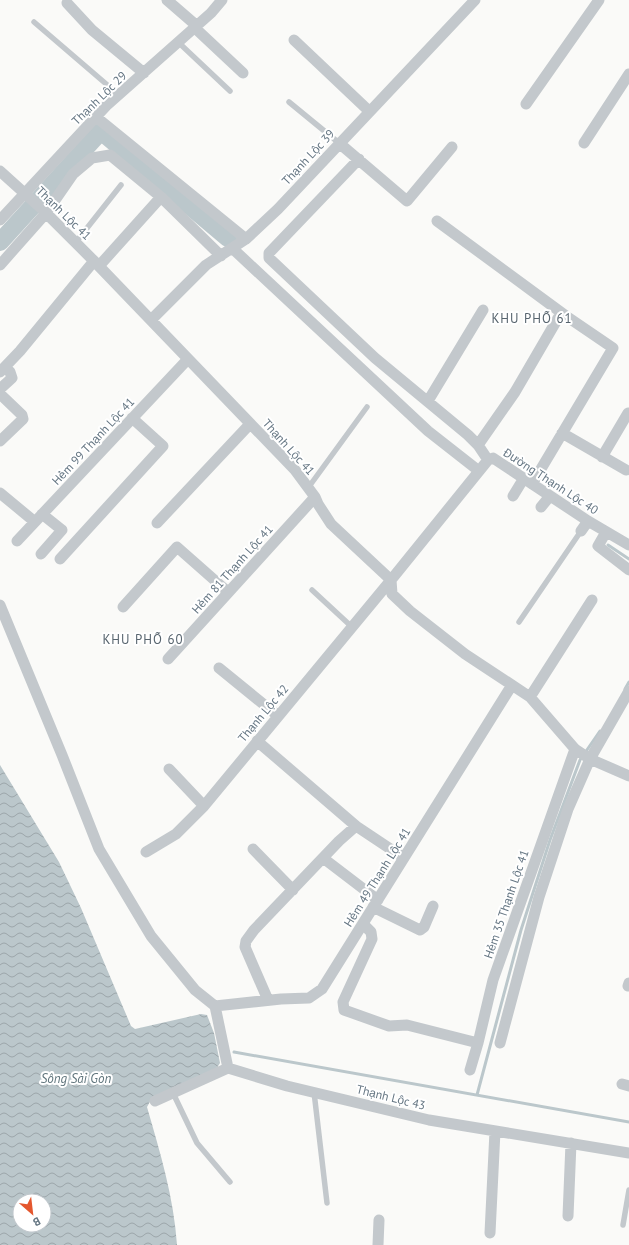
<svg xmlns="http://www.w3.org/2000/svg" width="629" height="1245" font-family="'PT Sans',sans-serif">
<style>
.water{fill:url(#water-waves);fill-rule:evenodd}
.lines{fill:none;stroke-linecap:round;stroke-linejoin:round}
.stream{stroke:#bbc7cb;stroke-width:3}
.river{stroke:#bbc7cb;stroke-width:18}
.lane{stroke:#c3c8cc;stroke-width:5.5}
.street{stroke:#c3c8cc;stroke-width:11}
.labels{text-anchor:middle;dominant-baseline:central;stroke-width:4;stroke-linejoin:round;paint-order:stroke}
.street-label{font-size:12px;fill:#657683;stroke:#fff}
.neighbourhood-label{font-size:13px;letter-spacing:1px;fill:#57646e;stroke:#fff}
.water-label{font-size:13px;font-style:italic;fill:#60757c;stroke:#fff}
</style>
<defs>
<pattern id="water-waves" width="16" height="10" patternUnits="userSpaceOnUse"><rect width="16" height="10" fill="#bbc7cb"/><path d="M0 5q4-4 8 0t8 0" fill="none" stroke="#9ca6aa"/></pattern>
</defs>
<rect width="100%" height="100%" fill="#fafaf8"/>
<path class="water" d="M0,765L59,862L81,908L131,1026L135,1029L201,1014L207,1015L214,1033L220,1063L215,1071L152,1098L147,1107C160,1152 174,1198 177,1245H0ZM20,1201H44V1225H20Z"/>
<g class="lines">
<path class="stream" d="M608,545L629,559
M625,689L629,682
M234,1052L629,1122
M477,1095L521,930L550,840L580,760L600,731"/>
<path class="river" d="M0,242L101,131L228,238"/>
<path class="lane" d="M34,22L119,95
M178,42L230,91
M289,102L339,143
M76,242L121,185
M308,488L367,407
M312,590L352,627
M519,622L581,531
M314,1092L327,1203
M173,1093L197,1143L230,1182
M623,1225L629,1190"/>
<path class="street" d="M167,0L197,26
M67,3L92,30L144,73
M195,28L243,73
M294,40L369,111
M526,104L599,0
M96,117L246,239
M339,143L407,201L452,147
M584,143L629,74
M359,159L269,253V258L375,358L468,435L478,445L488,460
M0,171L42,209L94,261L295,470L315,497L318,504L331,524L391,580L392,594L410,611L465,654L530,697L575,749L590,759L629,776
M0,220L106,106L211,13L222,0
M437,221L566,316L613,348L532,484
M232,248L428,431L479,471
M0,265L46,213L73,174L92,158L110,155L161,197L221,256
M99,266L161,197
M151,320L206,265L246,239L278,209L475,0
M0,372L20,351L94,261
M0,389L12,378L10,372L5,367
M0,394L22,415L23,419L0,441
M428,401L483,310
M562,433L626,470
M478,445L515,392L561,313
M602,457L628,413
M0,493L35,522
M513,496L524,478
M541,507L550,496
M157,523L250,424
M581,531L588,521
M606,532L598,546L629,570
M17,541L188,359
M41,554L62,530L42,514
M60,559L163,446L132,418
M0,605L62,755L99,849L151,936L195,990L215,1006L228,1068
M123,607L177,547L228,592
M168,659L315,497
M219,668L278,716
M530,697L592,600
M257,741L356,826
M169,769L204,806
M253,849L293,890
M146,852L176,834L204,806L391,580L488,460L493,458L588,521L629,545
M323,858L378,900
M373,907L420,930L424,927L433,906
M363,924L371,932L372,939L343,1002L344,1010L389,1026L407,1025L478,1043
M628,986L629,983
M268,1000L245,947L246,941L254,930L339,841L356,826L404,858
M215,1006L281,999L309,998L322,989L512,685
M500,1043L539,897L568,809L590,759L629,691
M470,1070L478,1043L493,980L575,749
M622,1084L629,1086
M155,1101L228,1068L287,1086L429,1120L629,1153
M568,1216L571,1143
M490,1233L495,1131
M378,1245L379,1220"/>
</g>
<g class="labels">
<g class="street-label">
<text transform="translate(99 98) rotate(-44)">Thạnh Lộc 29</text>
<text transform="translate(308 157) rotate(-47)">Thạnh Lộc 39</text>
<text transform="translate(64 213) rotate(44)">Thạnh Lộc 41</text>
<text transform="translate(93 441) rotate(-47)">Hẻm 99 Thạnh Lộc 41</text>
<text transform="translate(289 447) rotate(48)">Thạnh Lộc 41</text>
<text transform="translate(551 481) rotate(33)">Đường Thạnh Lộc 40</text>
<text transform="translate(232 569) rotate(-48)">Hẻm 81 Thạnh Lộc 41</text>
<text transform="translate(263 713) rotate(-50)">Thạnh Lộc 42</text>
<text transform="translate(377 877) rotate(-58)">Hẻm 49 Thạnh Lộc 41</text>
<text transform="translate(506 904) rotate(-71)">Hẻm 35 Thạnh Lộc 41</text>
<text transform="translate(391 1097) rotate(14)">Thạnh Lộc 43</text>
</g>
<g class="neighbourhood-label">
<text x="532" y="318">KHU PHỐ 61</text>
<text x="143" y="639">KHU PHỐ 60</text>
</g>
<g class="water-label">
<text x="76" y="1078">Sông Sài Gòn</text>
</g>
</g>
<g transform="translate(32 1213) rotate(152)"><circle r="19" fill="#ffffff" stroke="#c1c8cd"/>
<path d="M0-3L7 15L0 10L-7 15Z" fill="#e4572e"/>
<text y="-6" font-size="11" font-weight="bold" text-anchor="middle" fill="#657683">B</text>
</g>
</svg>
